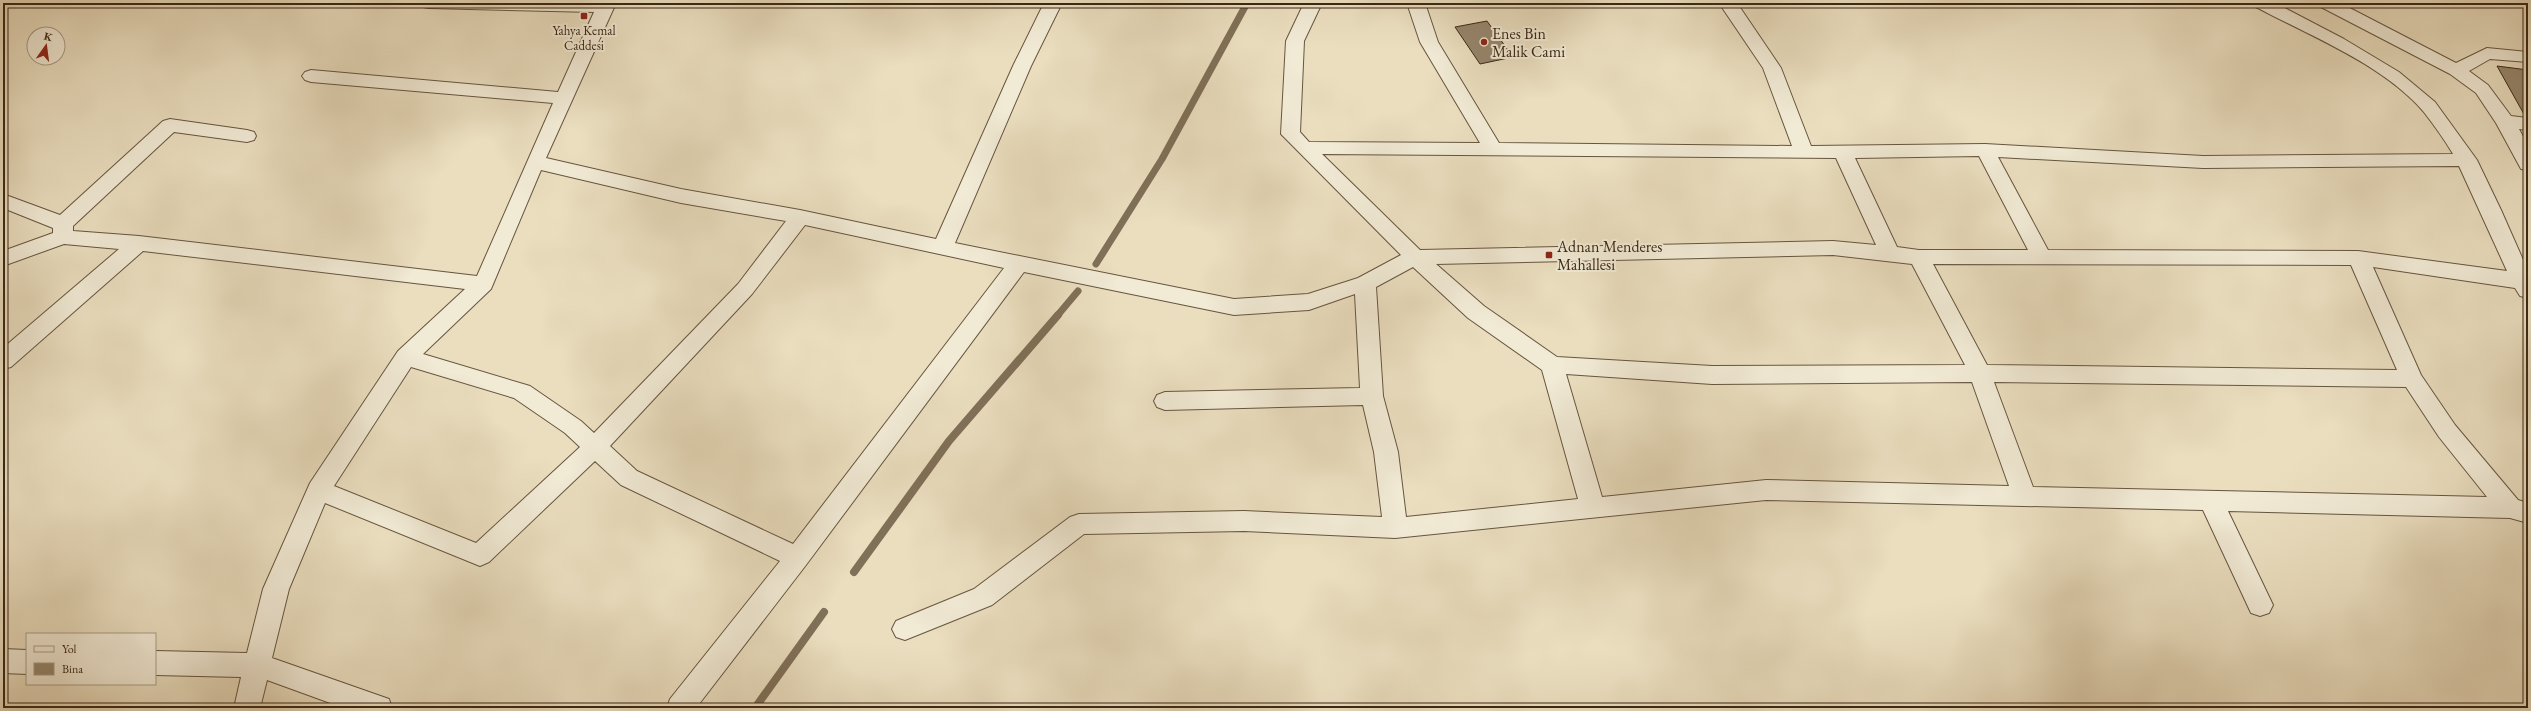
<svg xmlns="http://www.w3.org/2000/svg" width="2531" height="711" font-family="'EB Garamond',serif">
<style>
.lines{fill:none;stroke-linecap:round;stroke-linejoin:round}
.stream-far1{stroke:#807058;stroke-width:7}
.stream{stroke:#807058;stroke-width:8}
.building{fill:#96866d;stroke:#3b2714}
.minor-casing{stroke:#67553f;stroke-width:2}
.minor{fill:#f1ead5;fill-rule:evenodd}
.poi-dot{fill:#8f2418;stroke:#f1ead5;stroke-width:1.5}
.labels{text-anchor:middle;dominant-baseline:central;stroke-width:4;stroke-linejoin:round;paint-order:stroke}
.far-poi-label{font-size:13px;fill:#3b2714;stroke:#f1ead5}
.poi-label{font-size:16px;fill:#3b2714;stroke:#f1ead5;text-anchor:start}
</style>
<rect width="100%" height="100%" fill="#eadebf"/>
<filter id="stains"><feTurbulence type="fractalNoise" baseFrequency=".005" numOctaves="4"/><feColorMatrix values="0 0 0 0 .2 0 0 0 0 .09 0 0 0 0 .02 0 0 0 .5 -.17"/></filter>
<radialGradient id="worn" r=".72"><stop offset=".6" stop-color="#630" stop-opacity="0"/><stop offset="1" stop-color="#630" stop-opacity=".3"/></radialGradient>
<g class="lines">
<path class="stream-far1" d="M1096,264L1162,159L1247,3
M1057,316L1078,291"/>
<path class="stream" d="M854,572L949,441L1058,315
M755,708L824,612"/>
</g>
<path class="building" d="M1487,21L1513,57L1480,64L1455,27Z
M2497,66L2528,70V116H2525Z"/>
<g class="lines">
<defs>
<path id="minor" d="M420,3H616L546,158L681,189L800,210L936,239L1013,66L1044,3H1062L1031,66L955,243L1234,299L1308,294L1358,278L1401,255L1281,134L1286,41L1304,3H1322L1304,41L1300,132L1309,142L1480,143L1420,42L1407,3H1425L1438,42L1499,143L1792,146L1763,68L1719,3H1737L1781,68L1811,146L1985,144L2203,156L2453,154C2444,139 2434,125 2423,111C2382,64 2310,36 2256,7L2253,3H2275L2344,39L2399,72L2435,102L2477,160L2501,210L2528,271V298L2520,296L2515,288L2373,267L2421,375L2455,425L2518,500L2528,503V523L2510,518L2228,511L2273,605L2269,613L2260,616L2251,613L2203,510L1766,500L1395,538L1244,531L1084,534L992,605L905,640L896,637L892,629L896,621L974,589L1070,517L1079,514L1244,511L1382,517L1374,452L1363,405L1165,410L1157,407L1154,401L1157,395L1165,392L1360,388L1355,294L1309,310L1234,315L1024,272L806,565L696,708H667L670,699L780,561L621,485L595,461L489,562L480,566L325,503L289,589L272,658L389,699L392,708H344L267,680L260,708H234L241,677L155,675V651L247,653L263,589L310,483L398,351L465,289L143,251L11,367L3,369V348L119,249L64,244L3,266V251L53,233V228L3,208V194L60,215L163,121L170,119L247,130L254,132L256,136L254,140L247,142L174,132L73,226V231L139,236L477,276L553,103L311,82L305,80L302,76L305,72L311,70L558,92L594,12L429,8L423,7ZM1322,154L1836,158L1876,245L1833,241L1420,250ZM1979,156L2028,250H1919L1897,247L1855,158ZM1998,157L2203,168L2459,166L2507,271L2358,251L2048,250ZM541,170L681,203L786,221L738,284L594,433L581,421L530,386L423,354L491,289ZM805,225L1004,268L793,544L637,471L610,446L752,294ZM1833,255L1912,264L1965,365L1712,366L1557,357L1484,306L1436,264ZM1933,264L2351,265L2397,370L1987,365ZM1413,267L1468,318L1542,370L1578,499L1406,517L1398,452L1383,396L1376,287ZM411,367L514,398L565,433L580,447L476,543L334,486ZM1566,374L1712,384L1972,382L2009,486L1766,480L1602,497ZM1994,382L2406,387L2439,437L2487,497L2033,487Z
M2318,3H2340L2456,63L2487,48L2528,52V62L2490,59L2469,71L2488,85L2511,116L2528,118V130L2519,129L2528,146V170L2521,169L2496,123L2476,93L2450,74L2321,7Z
M3,649L27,650V674L3,673Z"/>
</defs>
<use href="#minor" class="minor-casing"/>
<use href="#minor" class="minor"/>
</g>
<g class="poi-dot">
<rect x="580" y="12" width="8" height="8" rx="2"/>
<circle cx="1484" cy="42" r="4"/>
<rect x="1545" y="251" width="8" height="8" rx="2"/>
</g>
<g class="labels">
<g class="far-poi-label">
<text x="584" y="30">Yahya Kemal<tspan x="584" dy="15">Caddesi</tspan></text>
</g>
<g class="poi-label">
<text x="1492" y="33">Enes Bin<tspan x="1492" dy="18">Malik Cami</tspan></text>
<text x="1557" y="246">Adnan Menderes<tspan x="1557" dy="18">Mahallesi</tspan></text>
</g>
</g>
<rect width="2531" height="711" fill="none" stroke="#eadebf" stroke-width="16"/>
<rect x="4" y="4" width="2523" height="703" fill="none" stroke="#3b2714" stroke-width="2"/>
<rect x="8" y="8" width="2515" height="695" fill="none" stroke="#3b2714"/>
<rect x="26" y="633" width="130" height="52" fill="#f1ead5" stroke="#a89c88"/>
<rect x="34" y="646" width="20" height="6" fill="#f1ead5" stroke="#a89c88"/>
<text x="62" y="653" font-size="12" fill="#3b2714">Yol</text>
<rect x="34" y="663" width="20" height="12" fill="#96866d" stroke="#a89c88"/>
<text x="62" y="673" font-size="12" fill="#3b2714">Bina</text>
<g transform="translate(46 46) rotate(14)"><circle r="19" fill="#f1ead5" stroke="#a89c88"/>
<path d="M0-3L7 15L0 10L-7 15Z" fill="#8f2418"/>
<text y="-6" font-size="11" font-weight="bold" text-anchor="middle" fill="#3b2714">K</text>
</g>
<rect width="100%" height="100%" filter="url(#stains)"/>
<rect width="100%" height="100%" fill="url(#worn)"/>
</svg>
